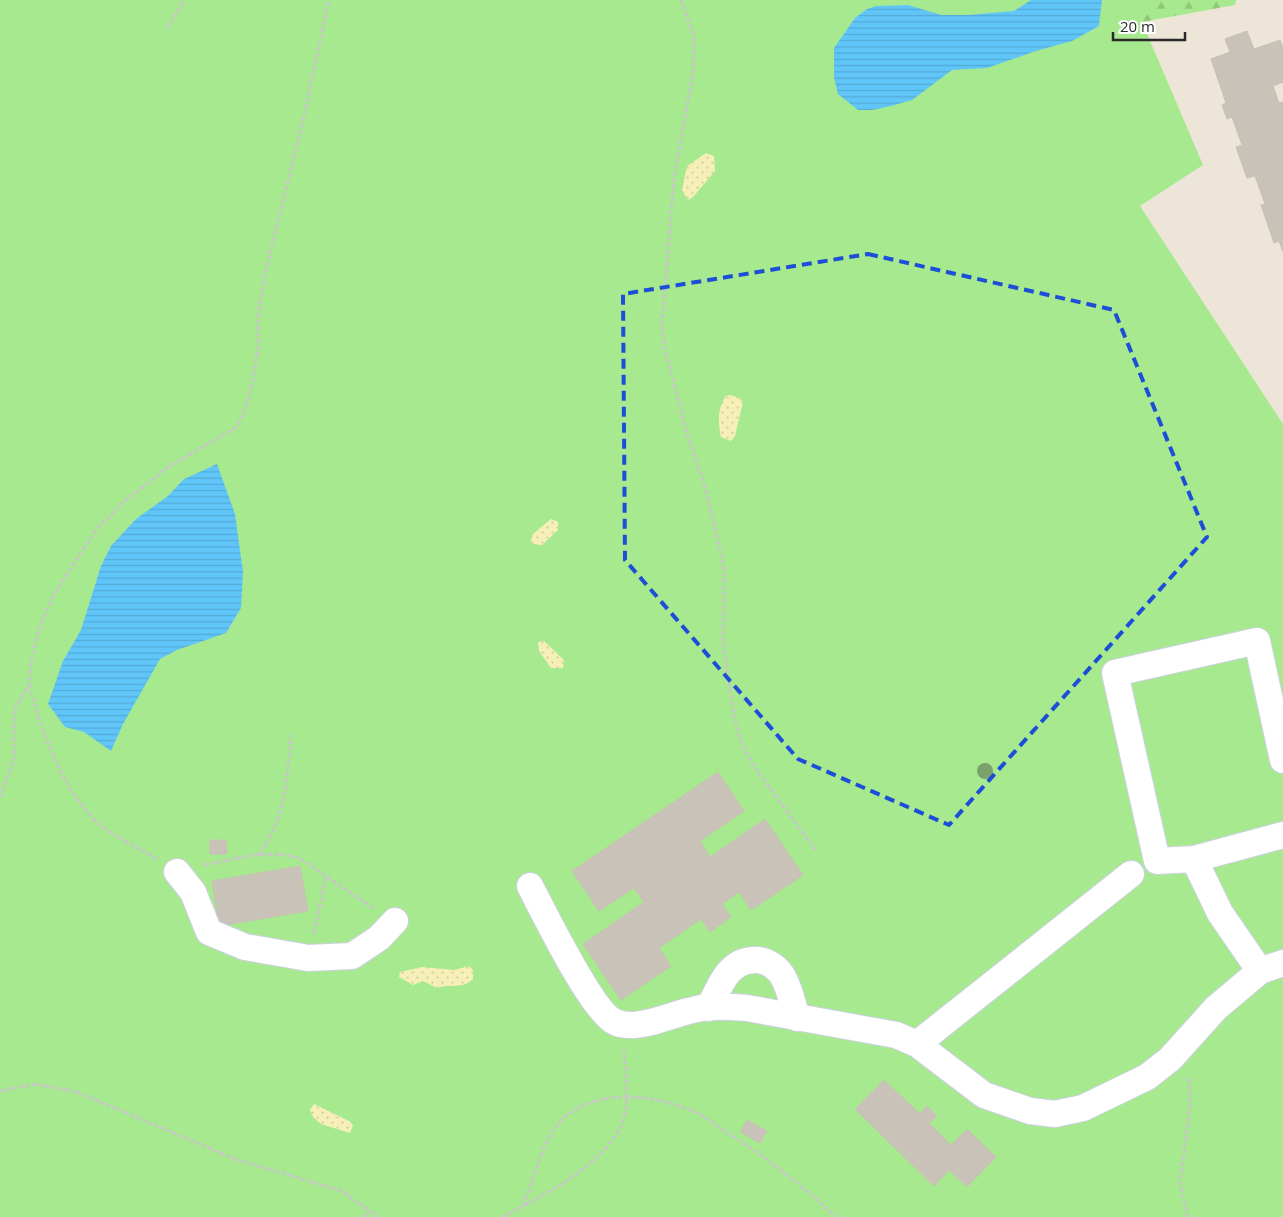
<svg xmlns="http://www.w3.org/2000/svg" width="1283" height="1217" font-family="'Open Sans',sans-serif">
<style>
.grass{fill:#a7e98f}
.forest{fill:url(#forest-firs)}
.sand{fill:url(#sand-dots)}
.water{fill:url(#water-rules)}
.building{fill:#c8c2b8;stroke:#c8c2b2}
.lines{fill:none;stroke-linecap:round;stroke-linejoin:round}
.minor-casing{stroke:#ced0e3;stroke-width:28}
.path{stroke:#c7c7c7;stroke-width:3;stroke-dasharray:4 2.5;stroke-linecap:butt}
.minor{stroke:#fff;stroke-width:26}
.tree{fill:#7ba26c}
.marked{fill:none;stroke:#1d4ed8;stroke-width:4;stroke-dasharray:10 6;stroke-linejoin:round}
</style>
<defs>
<pattern id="forest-firs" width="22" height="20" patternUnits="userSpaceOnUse" patternTransform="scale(1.25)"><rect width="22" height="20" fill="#a7e98f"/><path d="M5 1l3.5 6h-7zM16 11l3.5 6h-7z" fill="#90c87b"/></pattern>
<pattern id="sand-dots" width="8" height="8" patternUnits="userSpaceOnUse" patternTransform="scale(1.25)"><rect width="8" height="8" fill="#f6f0b8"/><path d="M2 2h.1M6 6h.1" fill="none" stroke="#d3ce9e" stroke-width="1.8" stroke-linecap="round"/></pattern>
<pattern id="water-rules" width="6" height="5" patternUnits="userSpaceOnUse" patternTransform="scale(1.25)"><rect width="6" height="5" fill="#60c6fa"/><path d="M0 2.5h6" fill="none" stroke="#53aad6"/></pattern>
</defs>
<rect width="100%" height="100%" fill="#ede5d8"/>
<path class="grass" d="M0,0H1135L1142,22L1203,165L1140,206L1283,424V1217H0Z"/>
<path class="forest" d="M1135,0H1236L1235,5L1142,22Z"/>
<path class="sand" d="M706,153L714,156L715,171L693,197L688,200L682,190L687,166Z
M729,395L738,397L743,402L735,436L731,441L721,437C718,423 717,409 726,396Z
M551,519L558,522V530L542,545L533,544L531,541L533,534Z
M544,641L564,660L563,668H551L539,651L538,642Z
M469,966L473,970V979C462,990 450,983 437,988L423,981L413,985L399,977L400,972L422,967L454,970Z
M314,1104L349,1121L353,1125L350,1133L321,1124L313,1117L310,1110Z"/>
<path class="water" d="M1031,0H1102L1099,26L1072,41L1036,51L987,68L952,70L912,100L891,106L872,110H858L838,94L834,77V48L855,18L867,9L876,6L908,5L941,15H968L1014,11Z
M217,464L235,514L243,572L241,608L226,633L177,650L160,659L123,724L111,751L84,732L65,727L48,704L63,661L81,630L101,566L111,546L136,519L168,496L184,479Z"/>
<path class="building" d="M1247,31L1254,49L1280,40L1283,47V82L1273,86L1279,103L1283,102V252L1279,241L1274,243L1261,205L1265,204L1255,176L1247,178L1236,147L1242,145L1232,117L1227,119L1222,105L1226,103L1211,59L1230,52L1225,39Z
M718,772L744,811L700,841L710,857L765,819L803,875L751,910L739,892L722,904L731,917L710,932L701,919L659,948L671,966L621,1000L583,944L644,902L634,888L599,911L572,871Z
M210,840H226L227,854H210Z
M300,866L308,911L219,926L212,881Z
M884,1080L920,1114L927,1106L937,1116L929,1123L951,1145L967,1129L996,1157L967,1187L949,1170L934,1186L855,1109Z
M747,1120L767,1131L760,1143L740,1132Z"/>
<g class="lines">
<defs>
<path id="minor" d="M1283,760L1257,641L1115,673L1157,861L1194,859L1283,835
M1194,859L1220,913L1260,971
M177,872L193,892L209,932L245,947L308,958L352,956L379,938L395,921
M530,886C543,911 593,1013 615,1022C619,1024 626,1025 630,1025C652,1025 675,1013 697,1009C713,1005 731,1007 747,1008L896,1035L917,1044L984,1095L1030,1111L1055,1114L1083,1108L1147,1077L1170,1059L1216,1008L1260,971L1283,963
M709,1008C720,985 729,958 758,960C768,961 778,968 783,977C790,989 793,1005 797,1018
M917,1044L1131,874"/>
</defs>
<use href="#minor" class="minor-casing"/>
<path class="path" d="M681,0L694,36L693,73L674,178L662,324L665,349L687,434L704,483L720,550L724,570L723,643L734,716L740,739L753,765L817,852
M167,28L185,0
M29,685C42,732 64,797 104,828C120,840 140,848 157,859
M0,797L14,759V710L29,684L32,656L39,629L52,598L78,557L97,529L126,500L168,467L232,430L239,423L247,404L253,380L258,348V316L265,274L300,134L329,0
M259,855C287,812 286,784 291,735
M204,865C236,859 269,848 301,859L373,908
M314,933L326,877
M0,1091L36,1084L77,1092L235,1159L342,1191L378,1217
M523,1205C533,1182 542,1143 557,1125C590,1085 658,1094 699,1114C707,1118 714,1124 721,1129C763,1154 800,1184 836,1217
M364,1217L369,1210
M502,1217C540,1198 616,1159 625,1114C629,1093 625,1071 624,1049
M1188,1217L1180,1183L1190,1106L1189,1076"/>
<use href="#minor" class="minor"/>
</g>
<circle class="tree" cx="985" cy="771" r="8"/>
<path class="marked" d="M868,254L1114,310L1207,537L949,825L798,759L625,560L623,294Z"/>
<path d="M1113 32v8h72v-8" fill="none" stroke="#292929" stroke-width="2.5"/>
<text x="1120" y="32" font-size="15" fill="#292929" stroke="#ffffff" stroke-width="4" paint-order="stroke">20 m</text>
</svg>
